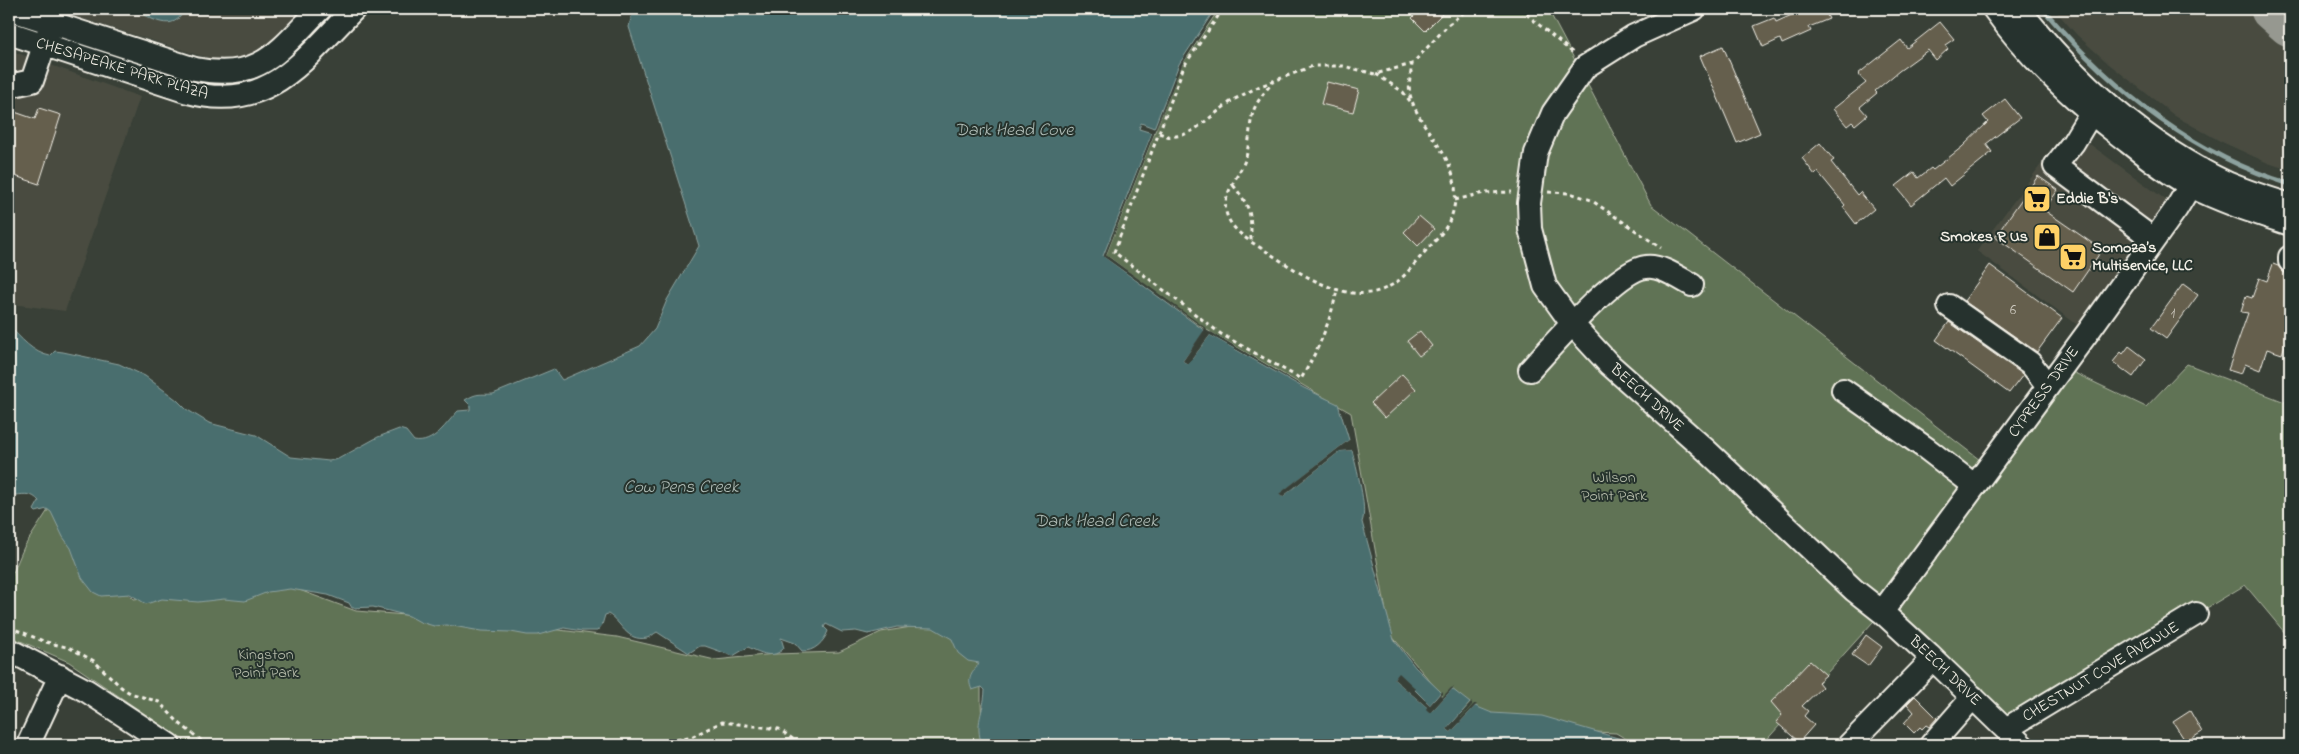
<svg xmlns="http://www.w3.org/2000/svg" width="2299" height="754" font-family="'Indie Flower',sans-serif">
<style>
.built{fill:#494c41}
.green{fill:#617355;stroke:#aab29e}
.water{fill:#496e6e;stroke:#8da29f}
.pier{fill:#394037}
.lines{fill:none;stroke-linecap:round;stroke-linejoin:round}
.stream{stroke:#8da29f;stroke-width:5}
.taxiway{stroke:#969890;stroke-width:45}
.building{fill:#655f4e;stroke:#f4f1e8}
.minor-casing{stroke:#f4f1e8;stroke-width:26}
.path{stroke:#f4f1e8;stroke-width:3;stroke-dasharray:4 4;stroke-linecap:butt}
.minor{stroke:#26332d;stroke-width:22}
.labels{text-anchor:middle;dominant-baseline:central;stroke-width:4;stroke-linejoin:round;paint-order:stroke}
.number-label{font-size:14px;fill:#d0ccc2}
.street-label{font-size:16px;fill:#f4f1e8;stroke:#26332d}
.poi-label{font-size:16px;font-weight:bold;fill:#f4f1e8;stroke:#26332d;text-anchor:start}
.park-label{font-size:16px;fill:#b9bfad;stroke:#26332d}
.water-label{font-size:18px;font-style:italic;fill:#b0bdb7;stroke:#26332d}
</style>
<rect width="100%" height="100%" fill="#394037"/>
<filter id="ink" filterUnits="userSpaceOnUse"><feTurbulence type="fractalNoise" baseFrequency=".02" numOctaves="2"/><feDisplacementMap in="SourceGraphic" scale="10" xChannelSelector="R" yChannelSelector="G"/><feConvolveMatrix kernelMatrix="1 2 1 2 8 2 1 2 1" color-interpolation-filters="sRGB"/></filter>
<g filter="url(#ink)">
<path class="built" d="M52,9H303L243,69Z
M2054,9H2290V170L2268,163L2220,141L2175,116L2109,64L2077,35Z
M9,50L140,97L65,311L12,304L9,301Z
M2068,128L2170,203L2079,326L1977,251Z"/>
<path class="green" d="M1219,9H1548L1651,205L1989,467L2062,367L2146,407L2187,364L2290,404V639L2245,585L2006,729L1882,612L1762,745H1636L1616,733L1468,726L1390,634L1351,413L1200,326L1106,255L1181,66Z
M54,501L89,563L134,599L275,581L356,611L493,622L617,637L715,660L775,654L839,652L881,632L923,625L948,630L967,644L981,668V703L983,741L987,745H194L177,736L69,662L9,636V582L24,547Z"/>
<path class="water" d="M132,9H185C173,35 151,18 132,9Z
M633,9H1215L1179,64L1154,128L1141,123L1139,129L1152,133L1103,256L1205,331L1183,361L1188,364L1210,335L1304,388L1338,404L1349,440L1280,494L1282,497L1340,451L1352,450C1356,467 1368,508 1362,522L1394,640L1415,667L1441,692L1430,705L1399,674L1394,679L1427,707L1430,713L1452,689L1470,703L1447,729L1451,732L1475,706L1492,713L1542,716L1642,745H982C974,722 984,713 985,690L982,687L972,690C966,677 973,673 979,663L968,661L958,653L952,639L933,628L897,627L868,634L856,631L842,632L826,624L824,627L828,631C824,642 814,652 802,651L795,643L781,638L784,648C773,660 761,653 748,647L733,656L705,646H700L689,653L657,632C653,634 651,637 647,638C626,642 622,622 608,614L605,615L602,625L597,631H582L564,628L538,635H527L511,632L481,631L447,625L434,626L420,622L409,616L373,607L352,608L349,603L328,595L290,589L268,592L245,601L224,599L198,602L162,599L146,604L130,594L101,596L93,592L82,578L71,548L63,537L51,512L47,509L36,512L34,510L39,501C32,493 26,494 16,495L9,489V326C21,338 33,353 50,356L55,351L63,352L119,364L145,376L177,400L186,409L209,423L256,435L291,457L329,461L338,459L378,437L399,429L406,431L414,441C434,445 447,422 458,411L470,410V405L465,400C478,392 480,395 493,394L554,369L562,380L640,346L655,329L667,300L699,246L629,27Z"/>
<path class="pier" d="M1217,9L1182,65L1156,129L1153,130L1156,128L1180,65Z
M1153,131L1154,134L1106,255L1207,329V332L1187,360L1211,332L1304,387L1210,335L1188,364L1183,361L1205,329L1104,257Z
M1349,440L1350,442L1342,449L1351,448L1352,450L1340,451L1282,497L1279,494Z
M1399,673L1415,688L1414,690L1430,705L1443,691V694L1430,707V710L1451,688L1454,687L1430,713L1426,709L1427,707L1394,679Z
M1472,702V705L1451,729L1474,704H1477L1451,732L1447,729Z"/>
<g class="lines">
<path class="stream" d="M2043,9C2108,86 2191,154 2290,184"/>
<path class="taxiway" d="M2273,9L2290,24"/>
</g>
<path class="building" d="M1421,9H1447L1425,31L1412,18Z
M1805,9H1824L1829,19L1809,27L1811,31L1782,44L1780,39L1763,47L1754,26L1774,18L1776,22Z
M1940,22L1954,39L1945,45L1948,49L1936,60L1928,50L1899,71L1875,91L1877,93L1860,107L1867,115L1855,125L1852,122L1847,126L1833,109L1866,83L1858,74L1901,40L1907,48Z
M1723,46L1760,133L1737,143L1700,56Z
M1327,82L1359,90L1353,112L1321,104Z
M2005,99L2020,118L1986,144L1992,152L1950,186L1944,178L1911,205L1896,186L1914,172L1918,178L1931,168L1933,170L1962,147L1988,122L1983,116Z
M39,108L61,115L39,184L9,174V110L35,119Z
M1820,143L1834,160L1831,162L1857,195L1860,192L1874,209L1856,224L1843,207L1845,205L1818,172L1815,175L1802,158Z
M2038,176L2058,190L2044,210L2102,250L2073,292L1995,237Z
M1419,216L1434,229L1418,246L1404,232Z
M2273,264L2278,266L2284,273L2290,274V330L2282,354L2267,349L2260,370L2245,364L2241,374L2228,370L2248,313L2241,312L2246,296L2252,298L2259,278L2267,281Z
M1990,265L2062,318L2037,352L1964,301Z
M2183,284L2198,295L2166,339L2151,328Z
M1949,322L2021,373L2023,375L2009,393L1936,340Z
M1420,331L1432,346L1419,356L1407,341Z
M2129,346L2146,359L2133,377L2113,362L2121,352L2123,354Z
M1402,374L1416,389L1385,418L1371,403Z
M1866,635L1882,647L1868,666L1852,655Z
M1810,661L1826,675L1818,682L1822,687L1802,706L1808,711L1804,716L1814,725L1799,742L1776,722L1782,715L1771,702Z
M1915,696L1937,718L1929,727L1926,725L1922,729L1920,727L1914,733L1904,723L1914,712L1907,704Z
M2190,711L2202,732L2186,742L2173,722Z"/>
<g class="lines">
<defs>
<path id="minor" d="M9,9L195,69C261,82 278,51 320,9
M1694,9L1634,36L1585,67L1553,113L1536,153L1529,203L1530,229L1545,286L1573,325L1609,364L1707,451L1854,590L1882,612L1929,655L2022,745
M1994,9C2031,61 2078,104 2128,142C2148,158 2169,174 2191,186C2222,202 2257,213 2290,224
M2019,9C2074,80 2146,146 2229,184C2248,192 2270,199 2290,205
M9,33L188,92C268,114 304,59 354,9
M9,86L32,81L49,31
M2091,113L2073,143L2055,166L2153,239
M2290,257V261
M1949,306L2030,363L2048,386
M1530,370C1550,348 1618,269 1646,267C1661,265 1679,278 1692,285
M1843,390L1927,449L1975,486
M1882,612L2088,332L2176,209L2200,169
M9,650L87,691L169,745
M2006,729L2196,614
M28,745L60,676
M1849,745L1933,659
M1931,745L1973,697"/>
</defs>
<use href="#minor" class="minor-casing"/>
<path class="path" d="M1223,9L1184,66L1114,252L1221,334L1301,379C1318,350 1330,323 1337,290
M1520,9L1573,53
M1376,74L1403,92L1413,105
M1274,80C1267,90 1257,100 1253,112C1249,126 1250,142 1246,157C1241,175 1222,192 1226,212C1231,232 1253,243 1269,253C1301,274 1351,309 1390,286C1404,279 1413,265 1423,254C1439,236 1452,226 1455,201C1460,156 1418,130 1410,94C1408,85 1411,74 1412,64
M1159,133L1170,137L1183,135L1194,130L1233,100L1258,87L1313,66H1343L1375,74L1412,64L1449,24L1468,9
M1233,185C1251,208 1251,212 1251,241
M1548,192L1570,193L1591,200L1661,248
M1455,200L1484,193L1512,192
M9,627L46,642L70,648L94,661L121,687L130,693L159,702L179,723L207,745
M613,745L624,742H661L689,738L722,722L779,729L801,745"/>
<use href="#minor" class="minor"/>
</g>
</g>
<defs>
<symbol id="supermarket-square" viewBox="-11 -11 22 22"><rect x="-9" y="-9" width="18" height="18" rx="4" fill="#ffd166" stroke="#26332d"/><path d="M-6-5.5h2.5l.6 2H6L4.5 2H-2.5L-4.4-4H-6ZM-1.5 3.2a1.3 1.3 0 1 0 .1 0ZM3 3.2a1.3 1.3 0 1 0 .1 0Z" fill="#111"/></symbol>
<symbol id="shop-square" viewBox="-11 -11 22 22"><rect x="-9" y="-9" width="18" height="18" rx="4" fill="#ffd166" stroke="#26332d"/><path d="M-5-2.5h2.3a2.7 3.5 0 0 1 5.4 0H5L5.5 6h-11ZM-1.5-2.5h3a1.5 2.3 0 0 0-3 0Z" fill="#111"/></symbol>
</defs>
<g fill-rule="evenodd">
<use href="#supermarket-square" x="2021" y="183" width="32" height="32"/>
<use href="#shop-square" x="2031" y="221" width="32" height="32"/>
<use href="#supermarket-square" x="2057" y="241" width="32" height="32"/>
</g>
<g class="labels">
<g class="number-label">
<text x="2013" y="310">6</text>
<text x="2173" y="313">1</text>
</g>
<g class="street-label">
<text transform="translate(122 69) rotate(17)">CHESAPEAKE PARK PLAZA</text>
<text transform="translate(2044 392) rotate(-54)">CYPRESS DRIVE</text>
<text transform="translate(1647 398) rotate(42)">BEECH DRIVE</text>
<text transform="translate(1945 671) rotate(44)">BEECH DRIVE</text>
<text transform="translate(2101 672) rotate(-31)">CHESTNUT COVE AVENUE</text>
</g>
<g class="poi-label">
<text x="2056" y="199">Eddie B's</text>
<text x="2028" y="237" text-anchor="end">Smokes R Us</text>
<text x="2092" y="248">Somoza’s<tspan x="2092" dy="18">Multiservice, LLC</tspan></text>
</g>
<g class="park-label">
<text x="1614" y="478">Wilson<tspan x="1614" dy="18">Point Park</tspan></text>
<text x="266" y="655">Kingston<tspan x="266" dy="18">Point Park</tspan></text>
</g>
<g class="water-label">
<text x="1014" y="131">Dark Head Cove</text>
<text x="681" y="488">Cow Pens Creek</text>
<text x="1096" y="522">Dark Head Creek</text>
</g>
</g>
<rect width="2299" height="754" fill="none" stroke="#26332d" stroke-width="30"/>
<rect x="15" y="15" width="2269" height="724" fill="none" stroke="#f4f1e8" stroke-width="2" filter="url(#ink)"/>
</svg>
